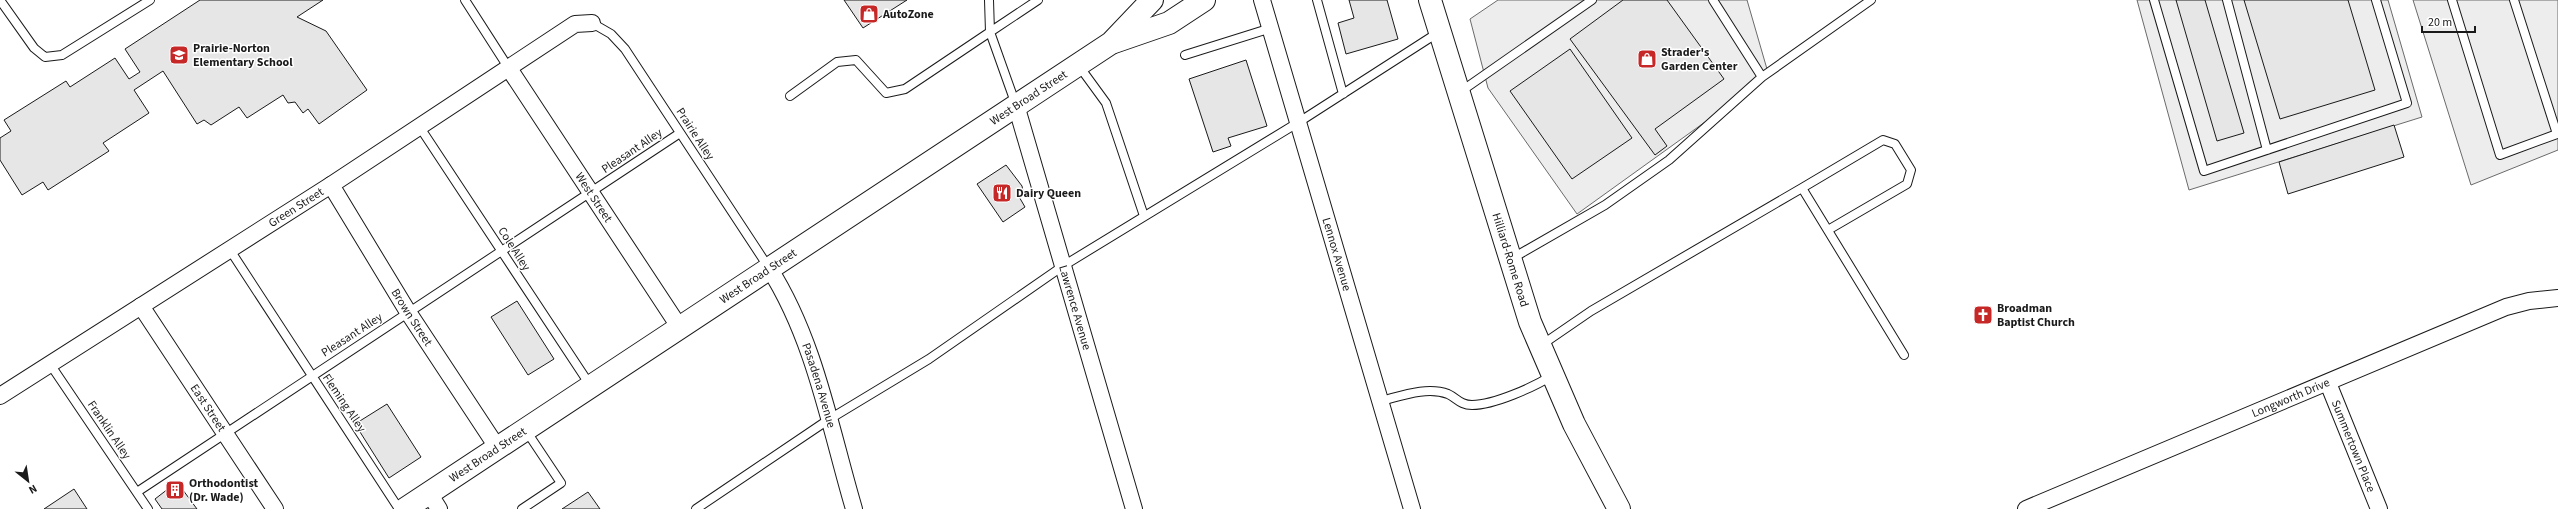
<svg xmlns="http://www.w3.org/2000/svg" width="2558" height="509" font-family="'Source Sans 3',sans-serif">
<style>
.parking{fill:#ededed;stroke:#6a6a6a}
.building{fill:#e6e6e6;stroke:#1a1a1a}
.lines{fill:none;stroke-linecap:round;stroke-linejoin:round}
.service-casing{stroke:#1a1a1a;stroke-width:10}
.minor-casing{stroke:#1a1a1a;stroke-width:18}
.secondary-casing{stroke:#1a1a1a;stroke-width:24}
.primary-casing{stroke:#1a1a1a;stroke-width:24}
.service{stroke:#fff;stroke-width:8}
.minor{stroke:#fff;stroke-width:16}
.secondary{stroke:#fff;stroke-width:22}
.primary{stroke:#fff;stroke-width:22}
.labels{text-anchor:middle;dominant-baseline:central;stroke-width:3;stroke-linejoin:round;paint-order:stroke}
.poi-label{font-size:12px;font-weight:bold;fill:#1a1a1a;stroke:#fff;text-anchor:start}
.street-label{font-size:12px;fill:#1a1a1a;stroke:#fff}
</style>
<rect width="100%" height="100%" fill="#fff"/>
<path class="parking" d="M1498,0H1747L1769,76L1577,214L1488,88L1470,19Z
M2137,0H2388L2422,117L2189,190Z
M2413,0H2558V150L2471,185Z"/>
<path class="building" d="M200,0H323L297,17L326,31L367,90L319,124L308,109L303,113L295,102L288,103L283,95L247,118L239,107L211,125L204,120L197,124L163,71L134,90L149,113L103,143L109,151L48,190L43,182L22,195L0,160V138L11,131L4,120L66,81L70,87L115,58L129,79L140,72L125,49Z
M844,0H907L863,28Z
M1349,0H1387L1398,39L1346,54L1338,23L1354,18Z
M1623,0H1667L1724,79L1655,129L1667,146L1655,155L1570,39Z
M2176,0H2205L2244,133L2217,141Z
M2244,0H2348L2375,90L2280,119Z
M1570,49L1632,138L1572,179L1510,91Z
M1246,60L1267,126L1228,138L1231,146L1213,152L1189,79Z
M2394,125L2404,157L2288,194L2279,162Z
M1006,165L1022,186L1023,191L1018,195L1025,207L1003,222L977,184Z
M517,301L554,359L528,375L491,317Z
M387,404L421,457L389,478L355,424Z
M177,482L197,509H162L155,499Z
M74,489L87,509H44Z
M588,492L600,509H562Z"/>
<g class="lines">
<defs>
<path id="service" d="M0,0L34,48L45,57L62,55L150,0
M465,0L508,67
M1317,0L1343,94
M1713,0L1762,77
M2154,0L2204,171L2407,103L2376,0
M2227,0L2267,150
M2452,0L2500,155L2557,134L2514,0
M592,23L611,34L625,49L769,268
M1185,55L1271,28
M1079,66L1106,103L1144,216
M1460,92L1592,0
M790,96L837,62L856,60L886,93L905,89L990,32L989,0
M1016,105L990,32L1038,0
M419,126L590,385
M1802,188L1883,140L1895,144L1911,170L1907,184L1828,230
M230,250L399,509
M1511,259L1605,205L1669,160L1762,77L1871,0
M1540,346L1591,311L1802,188L1904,355
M50,364L148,509
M1381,401C1401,396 1427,386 1448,394C1457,398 1460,405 1472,405C1494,405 1534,387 1553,375
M137,492L680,133
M522,509L561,483L525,429
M696,509L828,420L929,359L1063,266L1299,122L1439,32"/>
<g id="minor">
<path id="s1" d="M1262,0L1412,509"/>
<path id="s2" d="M508,67L680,328"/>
<path id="s3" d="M1016,105L1134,509"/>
<path id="s4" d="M331,185L408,312L497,447"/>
<path id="s5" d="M769,268C815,340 830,428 854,509"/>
<path id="s6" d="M141,306L275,509"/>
<path id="s7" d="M2328,383L2379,509"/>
<path id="s8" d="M0,396L331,185L575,24L592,23"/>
<path d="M429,493L439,509"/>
<path id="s9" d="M2026,509L2506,307L2529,301L2558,298"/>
</g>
<g id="secondary">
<path id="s10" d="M1430,0L1530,322L1574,424L1619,509"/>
</g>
<g id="primary">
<path d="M1114,42L1169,23L1204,0"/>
<path id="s11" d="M405,509L1111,43L1152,0"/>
</g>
</defs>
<use href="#service" class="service-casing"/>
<use href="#minor" class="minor-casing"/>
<use href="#secondary" class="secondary-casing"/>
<use href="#primary" class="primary-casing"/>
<use href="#service" class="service"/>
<use href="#minor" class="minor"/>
<use href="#secondary" class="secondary"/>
<use href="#primary" class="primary"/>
</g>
<defs>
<symbol id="shop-square" viewBox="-11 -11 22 22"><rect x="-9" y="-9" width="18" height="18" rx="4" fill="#c62828" stroke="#fff"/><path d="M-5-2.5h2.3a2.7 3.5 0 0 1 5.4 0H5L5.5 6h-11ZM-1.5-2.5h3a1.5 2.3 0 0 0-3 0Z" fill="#fff"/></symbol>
<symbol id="school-square" viewBox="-11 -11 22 22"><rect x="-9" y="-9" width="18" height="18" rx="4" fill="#c62828" stroke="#fff"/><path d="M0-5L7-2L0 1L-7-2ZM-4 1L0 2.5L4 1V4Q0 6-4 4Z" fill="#fff"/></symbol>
<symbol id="restaurant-square" viewBox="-11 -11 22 22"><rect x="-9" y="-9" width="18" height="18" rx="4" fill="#c62828" stroke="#fff"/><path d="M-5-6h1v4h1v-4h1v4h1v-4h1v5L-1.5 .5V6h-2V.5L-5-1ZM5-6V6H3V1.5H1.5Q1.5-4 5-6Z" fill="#fff"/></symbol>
<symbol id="church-square" viewBox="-11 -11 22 22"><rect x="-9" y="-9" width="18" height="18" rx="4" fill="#c62828" stroke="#fff"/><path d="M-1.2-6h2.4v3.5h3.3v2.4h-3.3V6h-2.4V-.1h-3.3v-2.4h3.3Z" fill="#fff"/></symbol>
<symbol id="building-square" viewBox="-11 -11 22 22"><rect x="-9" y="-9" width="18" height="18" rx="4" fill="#c62828" stroke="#fff"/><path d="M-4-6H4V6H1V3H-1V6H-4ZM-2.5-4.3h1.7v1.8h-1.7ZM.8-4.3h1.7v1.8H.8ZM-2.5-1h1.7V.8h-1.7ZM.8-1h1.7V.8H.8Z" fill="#fff"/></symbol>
</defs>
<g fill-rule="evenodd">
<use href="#shop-square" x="858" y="3" width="22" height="22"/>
<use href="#school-square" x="168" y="44" width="22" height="22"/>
<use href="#shop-square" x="1636" y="48" width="22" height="22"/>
<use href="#restaurant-square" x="991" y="182" width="22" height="22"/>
<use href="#church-square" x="1972" y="304" width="22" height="22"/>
<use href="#building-square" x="164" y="479" width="22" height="22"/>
</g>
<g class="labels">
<g class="poi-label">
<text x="883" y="14">AutoZone</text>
<text x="193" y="48">Prairie-Norton<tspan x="193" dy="14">Elementary School</tspan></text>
<text x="1661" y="52">Strader's<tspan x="1661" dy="14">Garden Center</tspan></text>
<text x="1016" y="193">Dairy Queen</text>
<text x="1997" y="308">Broadman<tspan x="1997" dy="14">Baptist Church</tspan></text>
<text x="189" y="483">Orthodontist<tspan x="189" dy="14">(Dr. Wade)</tspan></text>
</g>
<g class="street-label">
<text stroke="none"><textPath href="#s11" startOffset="747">West Broad Street</textPath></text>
<text transform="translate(695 134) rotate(57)">Prairie Alley</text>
<text transform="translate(632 151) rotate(-34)">Pleasant Alley</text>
<text stroke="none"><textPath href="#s2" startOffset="156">West Street</textPath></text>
<text stroke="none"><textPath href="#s8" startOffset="351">Green Street</textPath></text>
<text transform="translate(514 249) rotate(57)">Cole Alley</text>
<text stroke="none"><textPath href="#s1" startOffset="265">Lennox Avenue</textPath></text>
<text stroke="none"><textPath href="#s10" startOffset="272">Hilliard-Rome Road</textPath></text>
<text stroke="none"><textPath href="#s11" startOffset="423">West Broad Street</textPath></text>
<text stroke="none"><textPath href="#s3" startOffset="211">Lawrence Avenue</textPath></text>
<text stroke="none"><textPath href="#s4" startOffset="155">Brown Street</textPath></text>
<text transform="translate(352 335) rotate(-33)">Pleasant Alley</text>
<text stroke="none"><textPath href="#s5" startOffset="128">Pasadena Avenue</textPath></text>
<text stroke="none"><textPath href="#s9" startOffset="287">Longworth Drive</textPath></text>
<text transform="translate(344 403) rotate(56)">Fleming Alley</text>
<text stroke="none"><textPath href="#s6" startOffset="122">East Street</textPath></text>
<text transform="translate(109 430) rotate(56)">Franklin Alley</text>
<text stroke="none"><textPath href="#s7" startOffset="68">Summertown Place</textPath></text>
<text stroke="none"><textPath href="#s11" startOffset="99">West Broad Street</textPath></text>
</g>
</g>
<g transform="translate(28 481) rotate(150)" stroke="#ffffff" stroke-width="3" paint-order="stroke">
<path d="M0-3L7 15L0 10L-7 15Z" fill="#1a1a1a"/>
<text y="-6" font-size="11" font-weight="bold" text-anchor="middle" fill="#1a1a1a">N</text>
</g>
<path d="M2422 26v6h53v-6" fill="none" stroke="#1a1a1a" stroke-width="2"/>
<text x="2428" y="26" font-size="12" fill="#1a1a1a" stroke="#ffffff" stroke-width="3" paint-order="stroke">20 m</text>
</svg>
